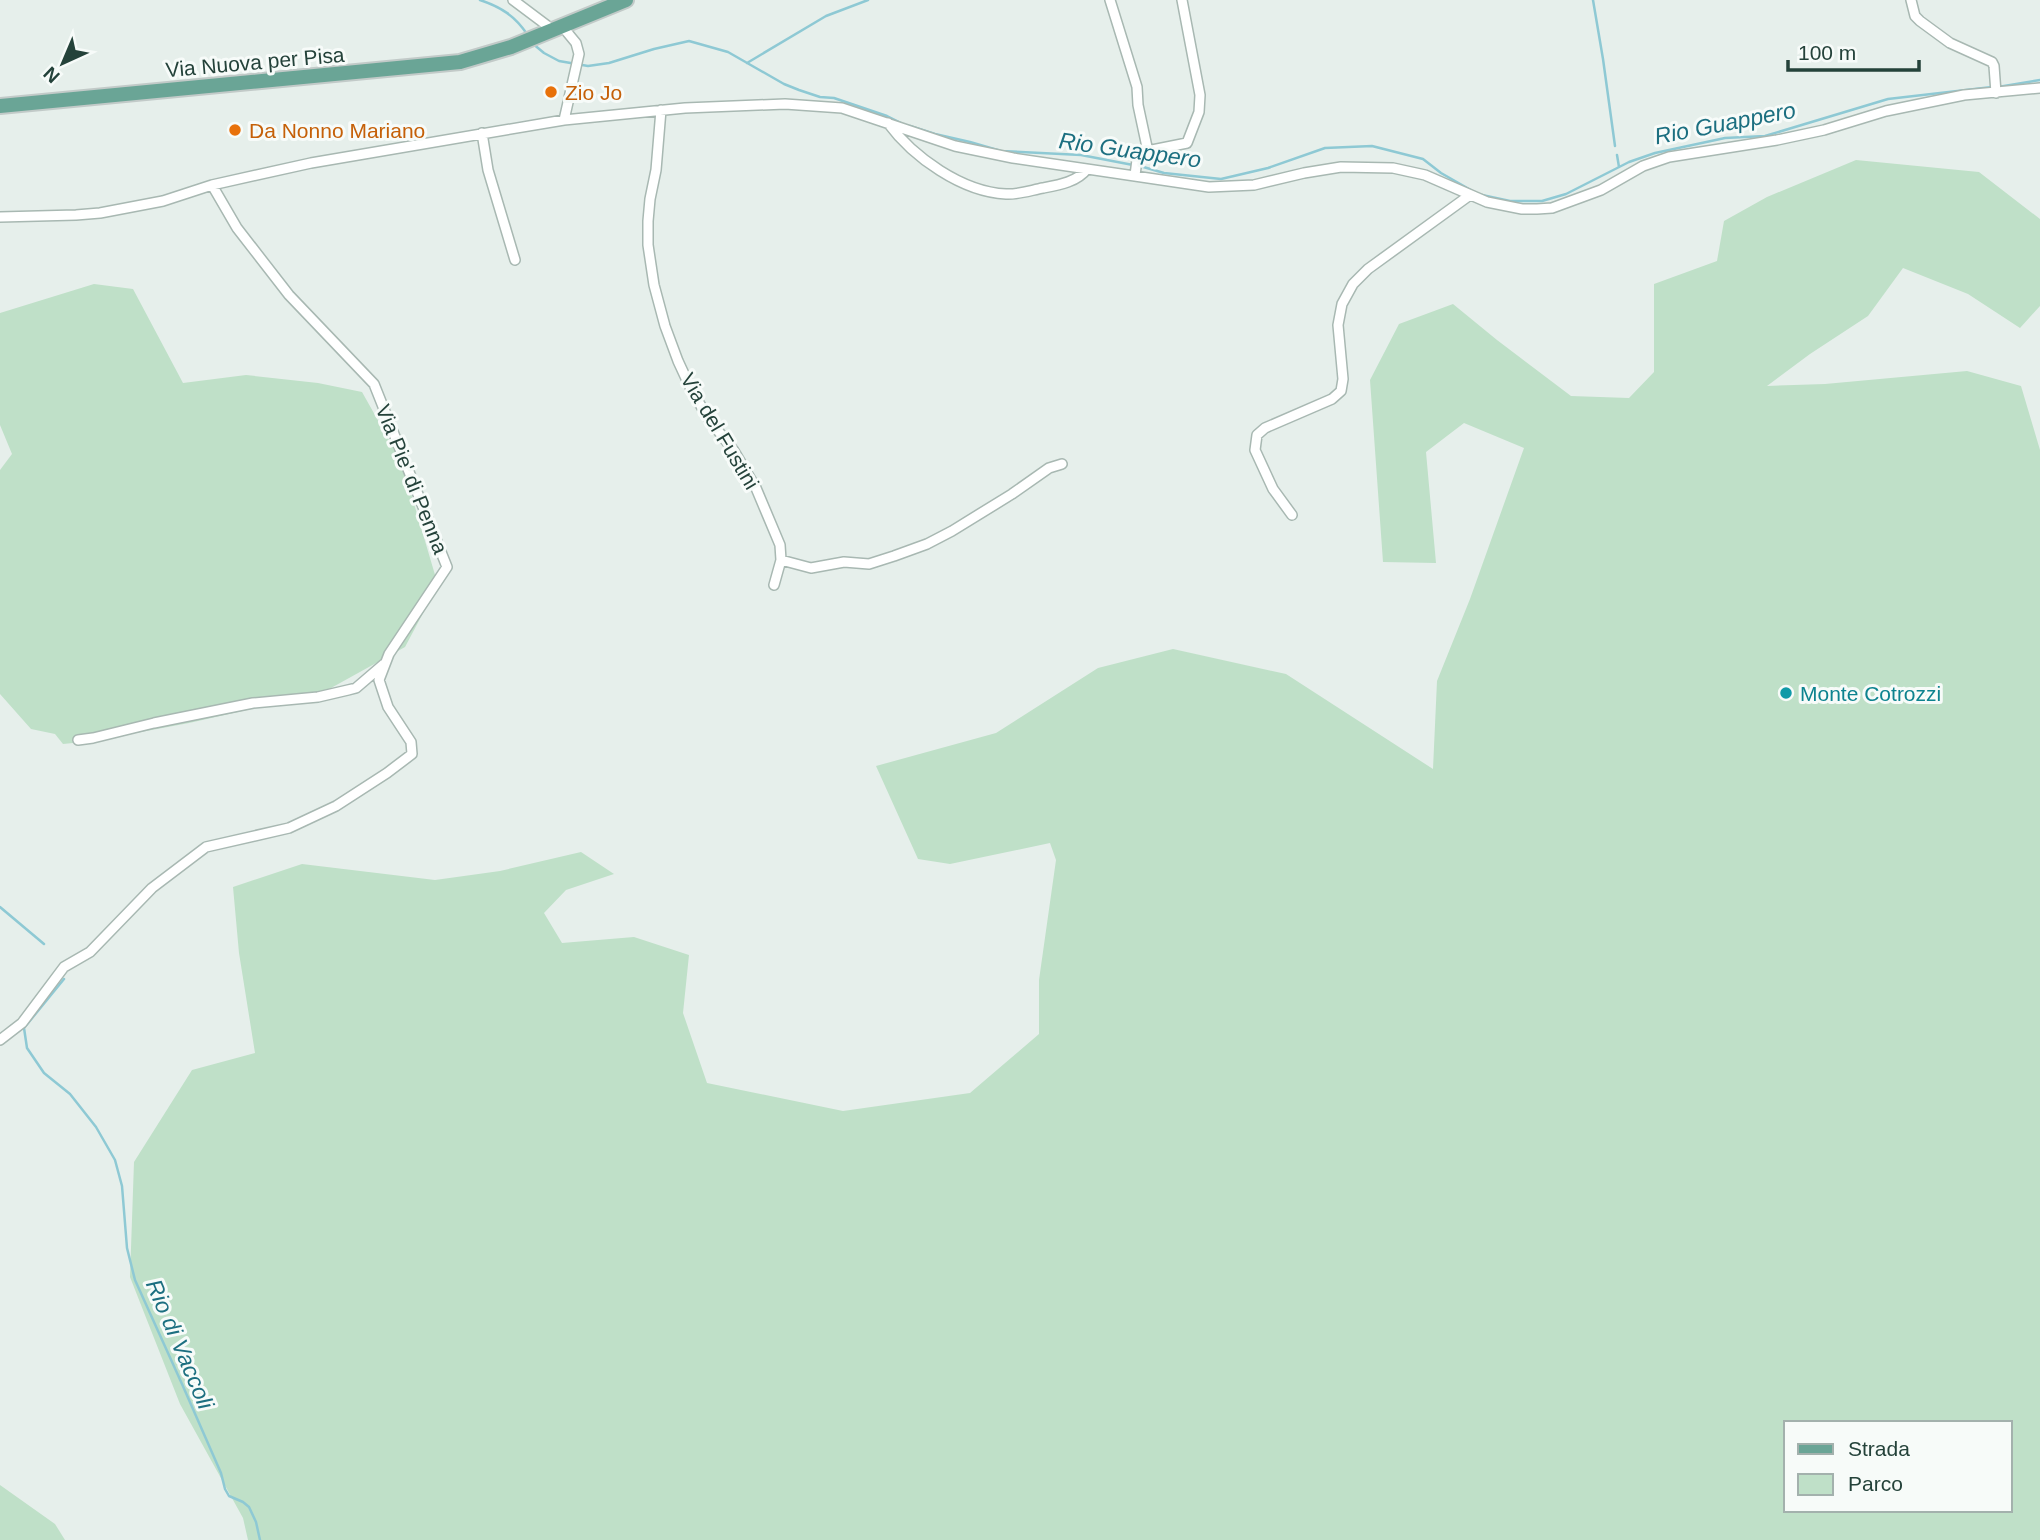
<svg xmlns="http://www.w3.org/2000/svg" width="2040" height="1540" font-family="Arial,sans-serif">
<style>
.green{fill:#bfe0c8;fill-rule:evenodd}
.lines{fill:none;stroke-linecap:round;stroke-linejoin:round}
.stream{stroke:#8ec9d4;stroke-width:2.5}
.minor-casing{stroke:#a8b8b2;stroke-width:12}
.primary-casing{stroke:#c2cac8;stroke-width:18}
.minor{stroke:#fff;stroke-width:9}
.primary{stroke:#6aa596;stroke-width:14}
.food-dot{fill:#e8710a;stroke:#f7fbf9;stroke-width:2.5}
.culture-dot{fill:#0f9aa8;stroke:#f7fbf9;stroke-width:2.5}
.labels{text-anchor:middle;dominant-baseline:central;stroke-width:6;stroke-linejoin:round;paint-order:stroke}
.street-label{font-size:21px;fill:#24423a;stroke:#f7fbf9}
.food-label{font-size:21px;fill:#c56008;stroke:#f7fbf9;text-anchor:start}
.culture-label{font-size:21px;fill:#0d838f;stroke:#f7fbf9;text-anchor:start}
.water-label{font-size:23px;font-style:italic;fill:#1c6f80;stroke:#f7fbf9}
</style>
<rect width="100%" height="100%" fill="#e6efeb"/>
<path class="green" d="M1856,160L1979,172L2040,219V306L2020,328L1968,294L1903,268L1868,316L1810,354L1767,386L1825,384L1967,371L2021,386L2040,450V1540H248L243,1518L180,1404L130,1277L134,1162L192,1070L255,1053L239,953L233,887L302,864L435,880L500,871L581,852L614,874L566,890L544,913L562,943L634,937L689,955L683,1013L707,1083L843,1111L970,1093L1039,1034V980L1056,860L1050,843L950,864L918,859L876,766L996,733L1098,668L1173,649L1286,674L1433,769L1437,681L1470,599L1524,448L1464,423L1426,452L1436,563L1383,562L1370,380L1399,324L1453,304L1497,340L1571,396L1629,398L1654,372V284L1717,261L1724,221L1767,197ZM1786,1423H2010V1510H1786Z
M94,284L133,289L183,383L246,375L318,383L362,392L402,463L438,585L405,647L322,693L189,723L93,741L63,744L55,734L31,729L0,694V470L12,454L0,425V313Z
M0,1485L55,1524L65,1540H0Z"/>
<g class="lines">
<path class="stream" d="M480,0C501,7 515,16 527,34
M1593,0L1603,59L1615,146
M532,43L544,53L559,61L588,66L609,63L654,49L689,41L728,52L784,84L799,90L820,97L834,98L887,116L901,123
M747,63L826,16L868,0
M1998,87L2040,80
M910,126L935,134L970,142L1001,151L1081,155L1133,165
M1617,155L1619,167
M1140,166L1164,173L1221,179L1268,168L1325,148L1372,146L1423,159L1441,173L1476,193
M1482,195L1510,201H1542L1566,194L1629,162L1655,153L1725,138L1765,136L1888,99L1992,87
M0,907L44,944
M64,979L24,1028L27,1048L44,1073L70,1094L96,1127L115,1160L122,1186L127,1248L135,1280L182,1384L221,1473L225,1489L229,1496L243,1502L249,1507L256,1522L260,1540"/>
<defs>
<path id="minor" d="M513,0L553,30
M1110,0L1137,87L1138,105L1147,147V151L1137,160L1135,175
M1911,0L1915,16L1920,21L1950,43L1992,62L1994,66L1996,93
M562,26L576,43L579,54L564,120
M661,110L656,170L650,199L648,221V245L654,285L665,326L678,361L691,389L708,418L734,451L756,488L780,545L781,560L774,585
M888,123C913,157 962,192 1006,194C1017,195 1032,190 1043,188C1059,185 1077,182 1087,169
M482,133L488,170L515,260
M1147,151L1187,143L1199,112L1200,95L1182,0
M0,217L76,215L100,213L163,201L212,185L311,163L564,120L685,108L785,104L842,108L955,146L1013,158L1209,187L1254,185L1304,173L1341,167L1393,168L1425,175L1487,202L1522,209H1537L1552,208L1601,190L1643,166L1669,157L1777,140L1824,130L1886,111L1964,95L2040,88
M1292,515L1273,489L1255,450L1257,435L1265,428L1332,399L1341,391L1343,379L1338,325L1342,304L1353,284L1368,269L1470,195
M781,560L811,568L844,562L869,564L894,556L927,544L952,531L1012,494L1049,468L1062,464
M78,740L93,738L154,723L253,703L318,697L348,690L356,688L384,664
M0,1040L22,1023L64,967L90,952L152,888L206,847L289,828L336,806L387,773L412,754L411,742L388,707L379,680L389,654L447,567L374,384L289,295L237,228L212,185"/>
<path id="primary" d="M0,106L460,62L511,47L626,0"/>
</defs>
<use href="#minor" class="minor-casing"/>
<use href="#primary" class="primary-casing"/>
<use href="#minor" class="minor"/>
<use href="#primary" class="primary"/>
</g>
<g class="food-dot">
<circle cx="551" cy="92" r="7"/>
<circle cx="235" cy="130" r="7"/>
</g>
<circle class="culture-dot" cx="1786" cy="693" r="7"/>
<g class="labels">
<g class="street-label">
<text transform="translate(255 62) rotate(-5)">Via Nuova per Pisa</text>
<text transform="translate(720 431) rotate(59)">Via del Fustini</text>
<text transform="translate(412 479) rotate(68)">Via Pie' di Penna</text>
</g>
<g class="food-label">
<text x="565" y="92">Zio Jo</text>
<text x="249" y="130">Da Nonno Mariano</text>
</g>
<g class="culture-label">
<text x="1800" y="693">Monte Cotrozzi</text>
</g>
<g class="water-label">
<text transform="translate(1725 123) rotate(-11)">Rio Guappero</text>
<text transform="translate(1130 150) rotate(8)">Rio Guappero</text>
<text transform="translate(180 1344) rotate(67)">Rio di Vaccoli</text>
</g>
</g>
<rect x="1784" y="1421" width="228" height="91" fill="#f7fbf9" stroke="#a3b1ad" stroke-width="2"/>
<rect x="1798" y="1444" width="35" height="10" fill="#6aa596" stroke="#a3b1ad" stroke-width="2"/>
<text x="1848" y="1456" font-size="21" fill="#24423a">Strada</text>
<rect x="1798" y="1474" width="35" height="21" fill="#bfe0c8" stroke="#a3b1ad" stroke-width="2"/>
<text x="1848" y="1491" font-size="21" fill="#24423a">Parco</text>
<g transform="translate(63 63) rotate(224)" stroke="#f7fbf9" stroke-width="5" paint-order="stroke">
<path d="M0-5L12 26L0 18L-12 26Z" fill="#24423a"/>
<text y="-10" font-size="19" font-weight="bold" text-anchor="middle" fill="#24423a">N</text>
</g>
<path d="M1788 60v10h131v-10" fill="none" stroke="#24423a" stroke-width="3.5"/>
<text x="1798" y="60" font-size="21" fill="#24423a" stroke="#f7fbf9" stroke-width="5" paint-order="stroke">100 m</text>
</svg>
